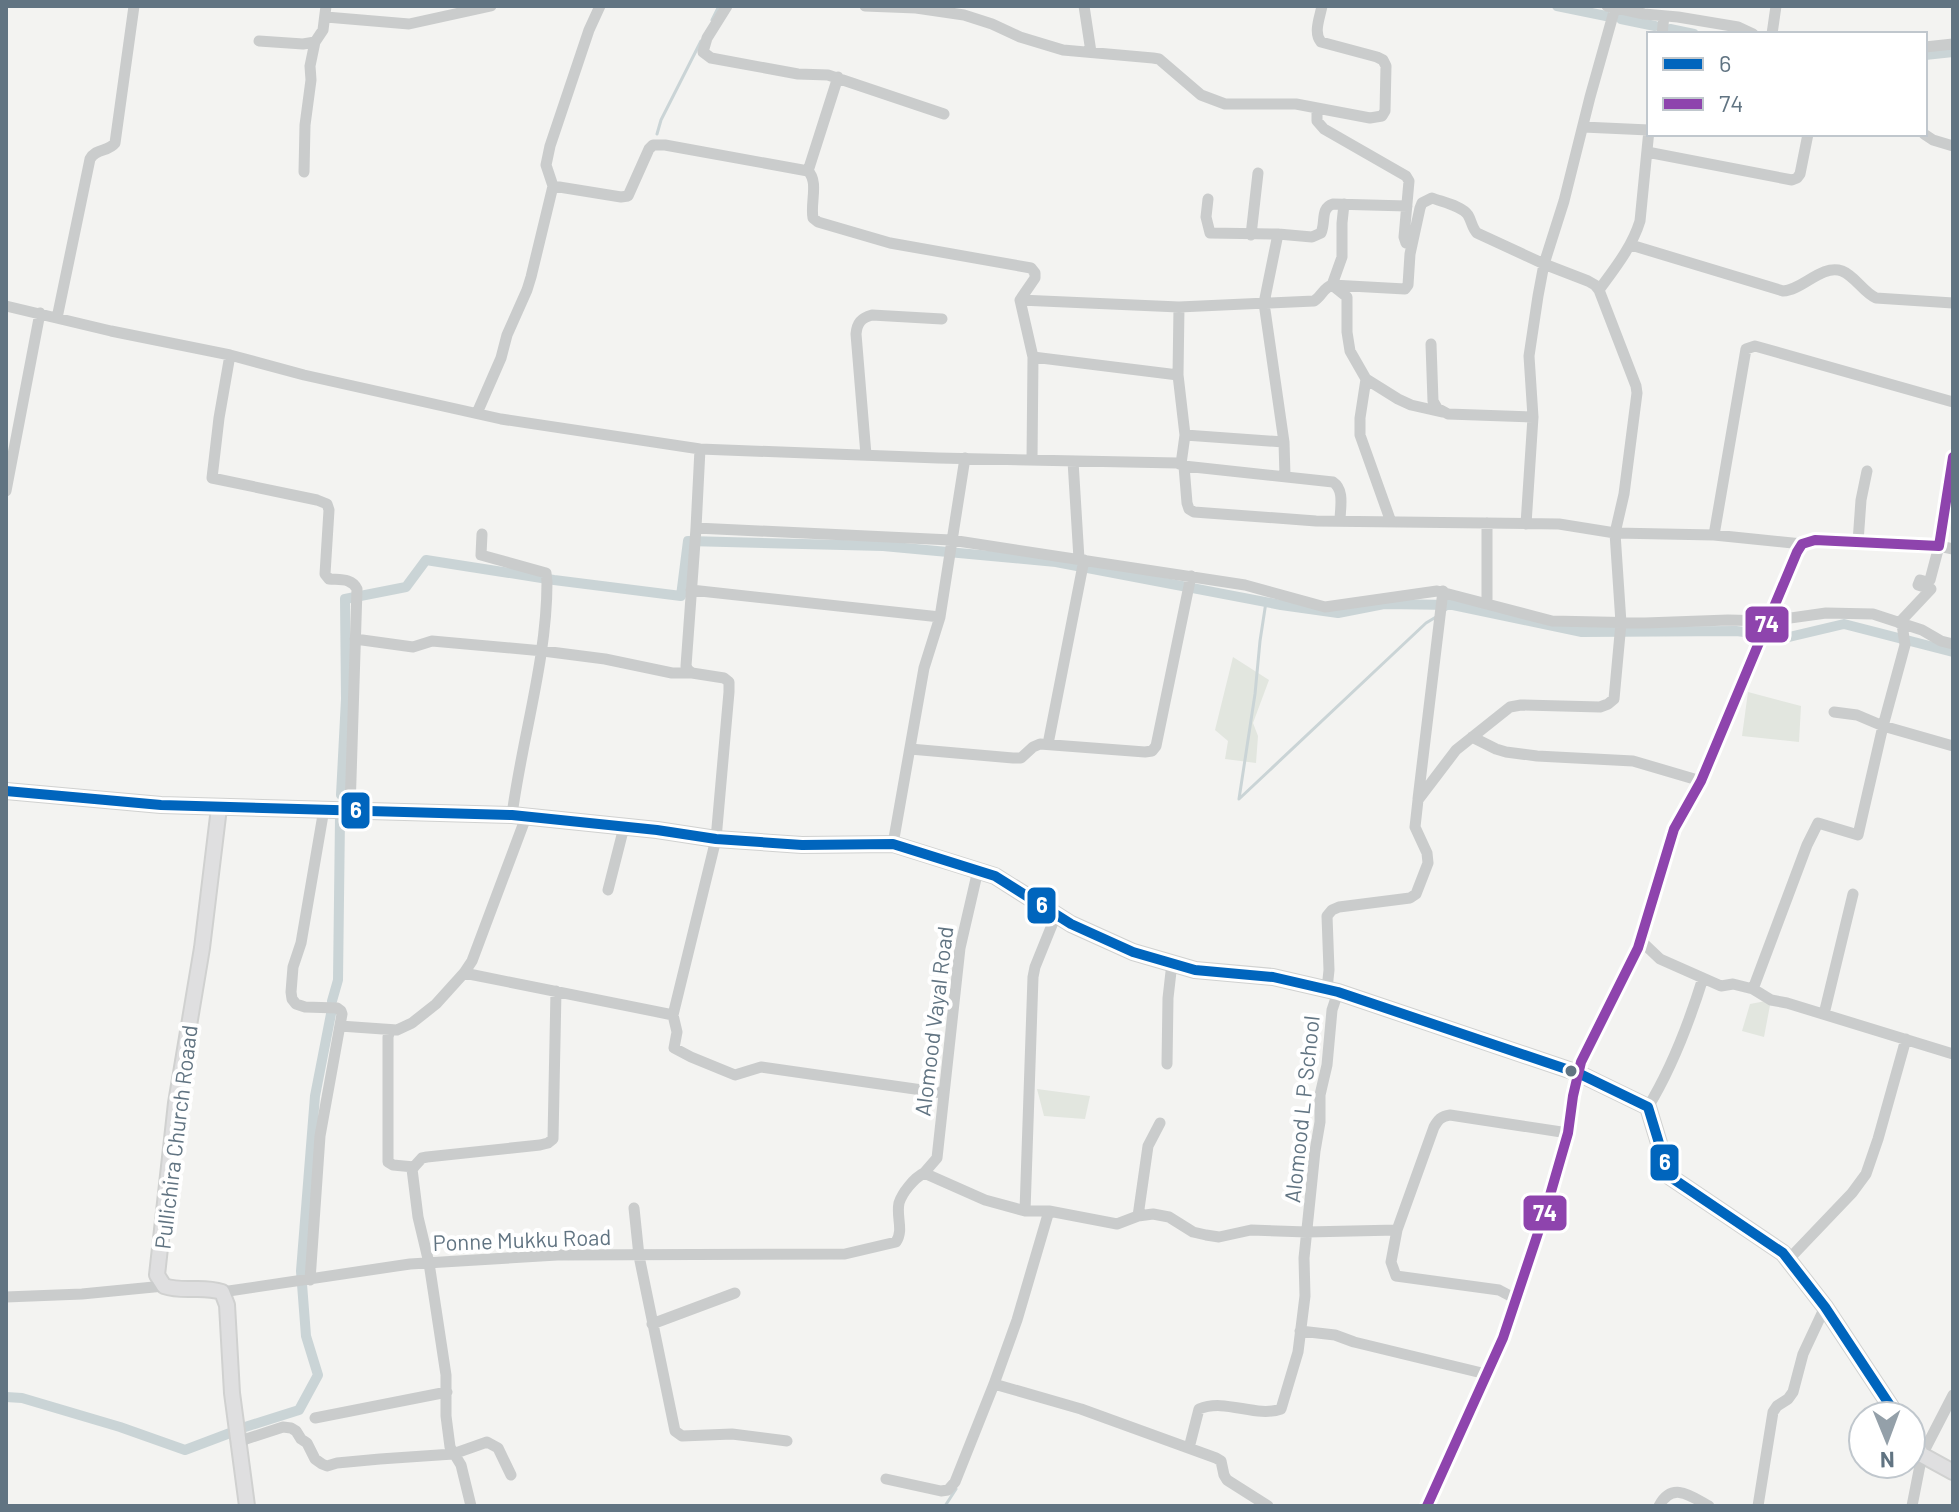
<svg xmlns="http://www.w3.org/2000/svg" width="1959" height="1512" font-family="Barlow,sans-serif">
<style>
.green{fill:#e2e6df}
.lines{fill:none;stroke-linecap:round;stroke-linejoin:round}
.stream{stroke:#cad4d6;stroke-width:3}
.canal{stroke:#cad4d6;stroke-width:10}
.major-casing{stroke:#d0d1d0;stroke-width:18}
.minor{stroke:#cacccc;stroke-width:11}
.major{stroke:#dfdfe0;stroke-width:14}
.bus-1-casing{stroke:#fff;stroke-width:16}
.bus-2-casing{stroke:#fff;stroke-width:16}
.bus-1{stroke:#0065bd;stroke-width:10}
.bus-2{stroke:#8e44ad;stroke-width:10}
.bus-dot{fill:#617482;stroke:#fff;stroke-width:3}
.labels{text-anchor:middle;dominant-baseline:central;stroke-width:8;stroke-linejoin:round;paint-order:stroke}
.street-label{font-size:22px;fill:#617482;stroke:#fff}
.line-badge{stroke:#fff;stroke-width:3}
.badge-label{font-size:22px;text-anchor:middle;font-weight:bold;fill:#fff}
</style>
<rect width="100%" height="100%" fill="#f3f3f1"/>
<path class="green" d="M1233,657L1269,680L1253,723L1258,736L1256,763L1225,759L1228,741L1215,730Z
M1748,692L1801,706L1799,742L1742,736Z
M1771,1000L1764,1037L1742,1031L1750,1004Z
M1037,1089L1090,1096L1085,1119L1044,1116Z"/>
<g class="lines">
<path class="stream" d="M712,20L719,6
M657,134L661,120L701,41
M1266,602L1260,641L1255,694L1239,799L1426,623L1436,617
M1445,610L1453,605
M945,1506L956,1489"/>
<path class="canal" d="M1557,6L1606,16
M1621,19L1655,26
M1670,29L1694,34
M1925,55L1953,52
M341,795L346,699L345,599L406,587L426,560L554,580L681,596L688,541L883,546L1056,562L1281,605L1338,613L1384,604L1453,605L1582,632L1736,631L1789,637L1844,624L1953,652
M332,1001L338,980L340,818
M6,1397L22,1398L120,1427L185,1450L230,1433
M242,1428L299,1410L318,1375L306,1336L301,1271L315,1096L331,1014"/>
<defs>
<path id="major" d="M6,791L161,805L512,815L657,830L716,839L802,845L893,844L995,876L1071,924L1133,952L1195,970L1273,977L1338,992L1578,1073L1648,1107L1669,1176L1783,1253L1825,1307L1897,1416
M219,808L202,948L176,1103L157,1275L164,1286C185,1293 201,1285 222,1292L227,1305L232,1393L247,1506
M1911,1438L1922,1455L1953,1472"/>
</defs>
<use href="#major" class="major-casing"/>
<path class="minor" d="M727,6L707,38L703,52L711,58L798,74L828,75L944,114
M865,6L916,8L964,15L992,24L1020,37L1063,50L1153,58L1159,59L1201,95L1225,104H1296L1370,118L1382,116L1385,111L1386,66L1383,60L1377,57L1321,42C1313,33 1320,17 1322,6
M1084,6L1091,52
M1607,6L1644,14L1678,17L1738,27L1753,34
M326,17L409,24L491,6
M1662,34L1664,16
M1772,34L1776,6
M259,41L303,44L315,42L323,30L326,6
M1925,47L1953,44
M1317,109V121L1324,129L1406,176L1409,181L1404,237L1406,243L1412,245L1411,248
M1583,127L1649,130
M1924,134L1933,140L1953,146
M1647,152L1792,180L1797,178L1800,174L1808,134
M808,171L838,77
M304,172L305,125L311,80L310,66L315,42
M553,186L621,197L628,196L649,149L653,145H665L808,171C819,182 810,203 813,218L818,222L890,243L1031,268L1035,273V278L1020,300L1033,357L1032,460
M1208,199L1206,217L1210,233L1278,234L1312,237L1321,233C1326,222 1320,208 1333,204L1407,206
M1344,204L1342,223V257L1332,285L1347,297V332L1350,351L1366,379L1360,418V435L1391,522
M1278,234L1264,303L1284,442L1285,476
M1251,235L1258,173
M1631,245L1783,291C1803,290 1821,264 1842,271C1855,276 1863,292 1876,298L1953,303
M1599,290C1615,268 1632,247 1640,221L1649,130
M1020,300L1179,307L1314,301C1322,296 1323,288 1332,285L1405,289L1408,285L1410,254L1420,208L1422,203L1432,198C1442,202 1462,206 1468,215C1472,222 1472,228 1477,233L1544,264L1588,281L1595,285L1599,290L1636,386L1637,393L1624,494L1615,533L1621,623L1614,699L1608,704L1600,707L1521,705L1510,707L1456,750L1418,800L1415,827L1427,853L1428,863L1416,894L1410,898L1339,907L1332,910L1327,916L1329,970L1327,989
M6,306L111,331L230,355L304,375L501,419L700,449L938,458L1177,463L1184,466L1187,503L1189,509L1194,512L1316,521L1559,524L1615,533L1714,535L1802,544
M1179,307L1178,375L1185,435L1181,464
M57,318L90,159C96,148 108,152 115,143L134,6
M1431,344L1433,401L1437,408L1448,414L1533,417
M230,355L219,418L212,478L317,500L327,504L329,510L325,574L329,579C340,580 352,578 357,589L350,810
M1033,357L1178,375
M1366,379L1398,399L1411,405L1442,412
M477,413L501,358L507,335L527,290L531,277L553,186L546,165L550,146L589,30L600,6
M1185,435L1284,442
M866,455L856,334C857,323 861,318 872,315L942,319
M1073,461L1079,559
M1184,466L1333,482C1345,490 1340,508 1340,521
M6,491L40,313
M1526,524L1533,417L1529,356L1538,296L1544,264L1564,201L1590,97L1615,8
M696,528L700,449
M482,534L481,555L546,573L547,582C547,660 522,738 512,815
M1714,535L1746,349L1755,346L1953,402
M1858,542L1861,500L1867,471
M691,590L940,617
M1487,604V523
M1899,623L1931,589L1918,585L1920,580L1927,582L1930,580L1939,546L1953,549
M355,639L413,647L432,641L543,651L605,659L672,673H692
M1834,712L1857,715L1883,726L1953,746
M1472,737L1496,749L1506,752L1537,756L1633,761L1701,781
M1048,744L1084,560
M910,749L1013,758H1021L1033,747L1040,744L1145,752L1152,751L1156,746L1191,576
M1418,799L1443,591
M893,844L924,668L940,617L965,458
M608,890L624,827
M1640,940L1660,959L1721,986L1733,984L1753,989L1771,1000L1787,1003L1953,1054
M464,973L673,1015L677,1032L674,1048L691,1057L735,1075L761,1067L943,1093
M1753,989L1807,845L1818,823L1858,835L1883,726L1905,645L1902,624
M1824,1014L1853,894
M673,1015L716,839L729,692V682L724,678L692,673L688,670L686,666L696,528L951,540L1245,585L1325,607L1437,591L1552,621L1645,623L1728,620L1769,621L1826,613L1873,614L1922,630L1941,641L1953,644
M340,1026L397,1030L412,1023L436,1004L464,973L472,961L526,817
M390,1030L388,1037V1162L393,1165L414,1167
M1167,1064L1168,998L1172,963
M1648,1107C1673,1066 1689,1023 1703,978
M924,1173L937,1158L960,948L978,870
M634,1208L639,1256L675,1431L682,1436L732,1434L787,1441
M1025,1211L1033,977L1035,967L1056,915
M1138,1216L1148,1146L1160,1123
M1397,1230L1434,1127C1438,1120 1441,1116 1450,1115L1568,1133
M1788,1260L1852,1193L1866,1174L1878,1139L1906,1039
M310,1280L320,1136L342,1014L341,1011L337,1008L305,1007L296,1004L292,999L291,992L293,967L301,943L324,809
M222,1292L410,1264L557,1255L845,1254L896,1242C904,1230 896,1217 899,1203C902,1193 914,1178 924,1173L985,1200L1025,1211H1049L1117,1224L1138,1216L1153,1214L1169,1217L1193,1232L1206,1235L1219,1237L1251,1230L1307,1232L1397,1230L1391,1262L1396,1276L1499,1290L1516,1299
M6,1297L82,1294L164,1286
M652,1324L735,1293
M1300,1331L1335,1335L1354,1342L1486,1374
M994,1384L1081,1409L1216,1458L1221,1461L1224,1475L1227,1480L1268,1506
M315,1418L447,1392
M237,1442L283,1427L291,1428L296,1431L301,1439L307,1443L315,1459L322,1464L327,1466L337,1463L380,1459L453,1454L487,1442L498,1448L511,1475
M1189,1448L1199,1409C1226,1398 1255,1418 1281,1409L1298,1352L1305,1296L1304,1258L1315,1151L1320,1122V1095L1327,1065L1332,1010L1338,992
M886,1479L941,1491L948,1490L955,1482L994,1384L1017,1320L1049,1211
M471,1506L461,1465L450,1447L446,1416V1375L429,1263L418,1217L412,1169L422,1158L427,1157L540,1145L548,1143L553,1139L556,991
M1427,1506L1503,1338L1546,1209L1568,1133L1573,1096L1581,1062L1638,948L1674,829L1701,781L1797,552L1802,544L1815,540L1939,546L1953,457
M1659,1506C1672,1481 1691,1496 1709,1506
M1758,1506L1773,1412L1777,1406L1788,1399L1793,1392L1803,1354L1825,1307
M1912,1506L1922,1455L1953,1395"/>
<use href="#major" class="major"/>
<defs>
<path id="bus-1" d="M6,791L161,805L512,815L657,830L716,839L802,845L893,844L995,876L1071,924L1133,952L1195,970L1273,977L1338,992L1578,1073L1648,1107L1669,1176L1783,1253L1825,1307L1897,1416"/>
<path id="bus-2" d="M1427,1506L1503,1338L1546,1209L1568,1133L1573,1096L1581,1062L1638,948L1674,829L1701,781L1797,552L1802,544L1815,540L1939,546L1953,457"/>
</defs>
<use href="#bus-1" class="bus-1-casing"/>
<use href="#bus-2" class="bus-2-casing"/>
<use href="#bus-1" class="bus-1"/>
<use href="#bus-2" class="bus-2"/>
</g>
<circle class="bus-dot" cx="1571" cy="1071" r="7"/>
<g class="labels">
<g class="street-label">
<text transform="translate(933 1021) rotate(-83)">Alomood Vayal Road</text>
<text transform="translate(1301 1109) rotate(-84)">Alomood L P School</text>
<text transform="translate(175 1137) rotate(-83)">Pullichira Church Roaad</text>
<text transform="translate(522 1239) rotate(-2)">Ponne Mukku Road</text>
</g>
</g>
<g class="line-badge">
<rect x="1744" y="605" width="46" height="39" rx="8" fill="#8e44ad"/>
<rect x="340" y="791" width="31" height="39" rx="8" fill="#0065bd"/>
<rect x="1026" y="886" width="31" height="39" rx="8" fill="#0065bd"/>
<rect x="1649" y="1143" width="31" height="39" rx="8" fill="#0065bd"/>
<rect x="1522" y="1194" width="46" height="38" rx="8" fill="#8e44ad"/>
</g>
<g class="badge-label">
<text x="1767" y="632">74</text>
<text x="356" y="818">6</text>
<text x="1042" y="913">6</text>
<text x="1665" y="1170">6</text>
<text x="1545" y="1221">74</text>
</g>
<rect width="1959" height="1512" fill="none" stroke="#617482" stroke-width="16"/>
<rect x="1647" y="32" width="280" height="104" fill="#ffffff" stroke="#c0c7cd" stroke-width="2"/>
<rect x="1663" y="58" width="40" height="12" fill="#0065bd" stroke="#c0c7cd" stroke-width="2"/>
<text x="1719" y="72" font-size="24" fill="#617482">6</text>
<rect x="1663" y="98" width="40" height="12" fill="#8e44ad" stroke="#c0c7cd" stroke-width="2"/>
<text x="1719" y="112" font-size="24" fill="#617482">74</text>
<g transform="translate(1887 1440) rotate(179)"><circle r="38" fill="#ffffff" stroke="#c0c7cd" stroke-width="2"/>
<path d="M0-6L14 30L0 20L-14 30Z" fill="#94a0a9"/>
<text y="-12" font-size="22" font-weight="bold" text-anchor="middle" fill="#617482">N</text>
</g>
</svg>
